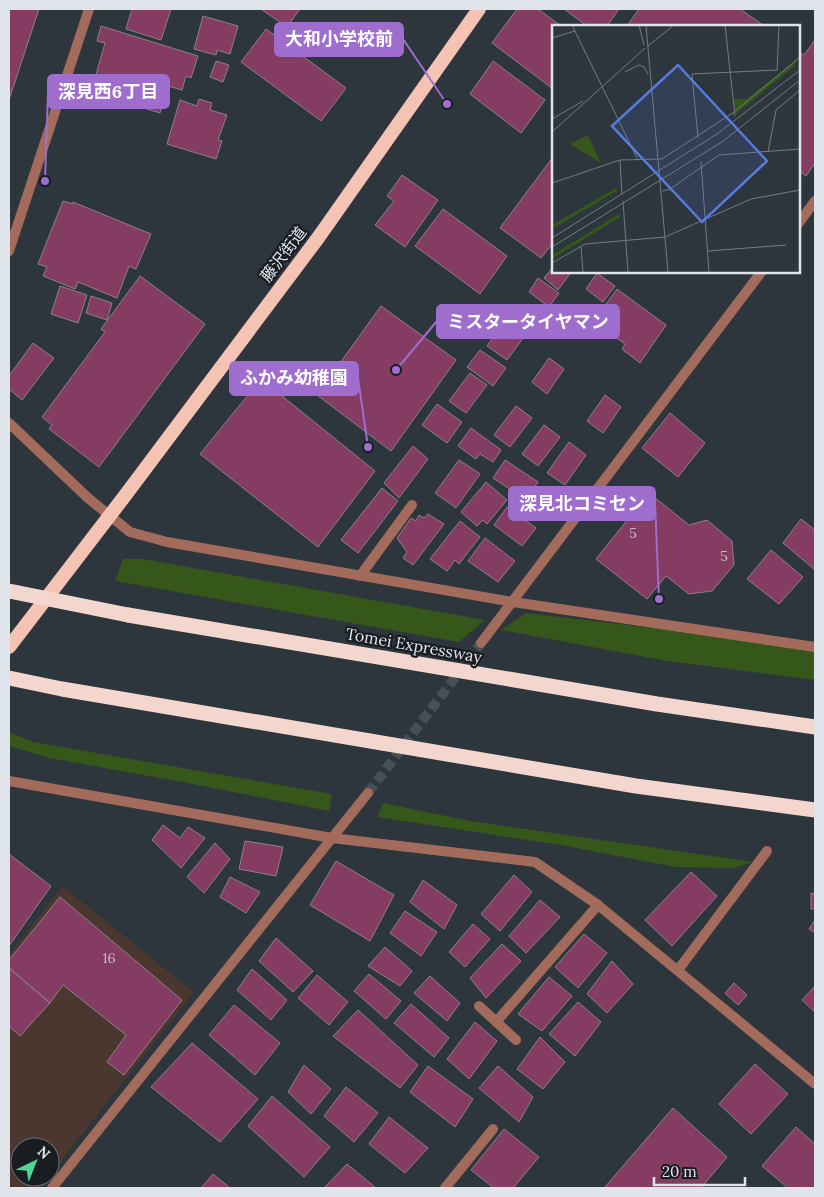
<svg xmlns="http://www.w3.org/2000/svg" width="824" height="1197" font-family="Lora,'Noto Sans JP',serif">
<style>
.education{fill:#4a3730}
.green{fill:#355719}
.building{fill:#843c63;stroke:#8e8187}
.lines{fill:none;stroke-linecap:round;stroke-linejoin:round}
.minor-tunnel{stroke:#484f57;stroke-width:10;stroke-dasharray:10 5;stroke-linecap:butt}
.service{stroke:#a36b5b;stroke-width:10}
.minor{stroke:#a36b5b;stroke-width:10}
.trunk{stroke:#f4c3b4;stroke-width:14}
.motorway{stroke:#f3d7ce;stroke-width:15}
.motorway-bridge{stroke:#f3d7ce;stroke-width:15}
.labels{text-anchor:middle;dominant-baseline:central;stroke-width:4.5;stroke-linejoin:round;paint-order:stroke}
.number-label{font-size:14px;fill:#c9bbc9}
.street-label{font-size:16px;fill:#e0e5eb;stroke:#191c20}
.inset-road{fill:none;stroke:#757b83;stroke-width:1}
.view{fill:#587bde;fill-opacity:0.15;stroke:#587bde;stroke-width:2.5}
.inset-edge{fill:none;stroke:#e0e5eb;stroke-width:2.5}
.leader{fill:none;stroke:#9e6dce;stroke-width:2}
.callout-dot{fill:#9e6dce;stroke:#191c20;stroke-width:2}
.callout{fill:#9e6dce;stroke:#9e6dce;stroke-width:2}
.callout-label{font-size:18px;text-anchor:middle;font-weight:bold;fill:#fff}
</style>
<rect width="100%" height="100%" fill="#2d353d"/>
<path class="education" d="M62,886L194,992L50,1175V1147H20V1177H48L39,1188H9V955Z"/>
<path class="green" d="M123,559H143L485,620L459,642L115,581Z
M526,613L756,640L815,650V680L667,661L501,630Z
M9,732L33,742L332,794L329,811L188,783L49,758L9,746Z
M383,803L470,821L753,862L734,868L675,867L561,845L377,817Z"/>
<path class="building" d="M9,9H39L9,100Z
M132,9H171L161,40L126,29Z
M261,9H300L287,27Z
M517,9H538L561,26H553V89L492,43Z
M564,9H619L607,26H587Z
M639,9H740L764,26H627Z
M203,16L238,26L230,54L217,50L216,55L194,49Z
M101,26L198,56L191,78L186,76L182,90L168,86L160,113L91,92L105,43L97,41Z
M266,29L346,88L321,121L241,62Z
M815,40V163L806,176L798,170V51L804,55Z
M216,61L229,65L223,82L210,77Z
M493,61L545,100L521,133L470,94Z
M199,99L212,103L210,110L227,115L218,140L222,141L216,159L167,144L180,100L197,106Z
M553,157V243L541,258L500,228Z
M402,175L438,200L405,247L375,225L394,201L387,196Z
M63,201L73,204V202L151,234L136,269L129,266L117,298L78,282L75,289L43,276L47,267L38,264Z
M443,209L507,256L480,294L415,246Z
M553,267V271H572L558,290L544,278Z
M597,273L615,286L603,302L586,289Z
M140,276L205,324L99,467L49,429L52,425L42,417L105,332L101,329Z
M538,278L559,293L549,307L529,292Z
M60,286L87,295L78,323L51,314Z
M617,289L666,325L640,363L622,349L625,344L593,322Z
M91,296L112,303L107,320L86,313Z
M381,306L456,360L391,451L317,395Z
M512,311L532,326L507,360L487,346Z
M33,343L54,358L22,400L9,389V376Z
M480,350L506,368L493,386L467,367Z
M549,358L564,369L547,394L532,382Z
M470,373L487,385L466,413L449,401Z
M261,379L375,471L318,547L200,454Z
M605,395L621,407L603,433L587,421Z
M437,404L462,422L447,443L422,425Z
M516,406L532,418L510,447L494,435Z
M670,413L705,443L678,477L642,448Z
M544,425L560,437L538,466L522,454Z
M471,428L501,450L493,462L480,454L476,459L458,446Z
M569,442L586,455L565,485L547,473Z
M413,446L428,459L399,498L384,483Z
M459,460L480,474L456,508L435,493Z
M505,460L538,482L526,500L493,478Z
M486,482L507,500L487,524L483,520L477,526L461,512Z
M382,488L398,501L358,553L341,540Z
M649,493L689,525L707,520L732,541L734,565L712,591L689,594L666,576L647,599L596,559Z
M507,507L536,528L522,546L494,525Z
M428,514L444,524L413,565L403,558L407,552L397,538L411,518L416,521L419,515L424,518Z
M801,519L815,530V570L783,543Z
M460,521L480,537L459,564L455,560L447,571L430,559Z
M485,538L515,561L498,582L468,561Z
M771,550L803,577L779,604L747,579Z
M163,825L180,838L188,827L205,838L181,868L152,840Z
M245,841L283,847L276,876L239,869Z
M215,843L230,859L204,893L187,877Z
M9,854L51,886L9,946Z
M336,861L394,895L370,941L310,905Z
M691,872L717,896L672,946L645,920Z
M514,875L532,892L500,931L481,914Z
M230,877L260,892L246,913L220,897Z
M423,880L457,905L444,929L410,902Z
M811,893L815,894V909H811Z
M60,897L182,1000L124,1075L107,1062L126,1035L63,985L50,1003L9,968V960Z
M540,900L560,917L526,953L509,936Z
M405,911L437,932L421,956L390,933Z
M815,920V933L809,929Z
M473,924L490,939L465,967L449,952Z
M584,934L607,953L578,988L555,967Z
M276,938L313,971L293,992L259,961Z
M502,944L521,961L486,998L470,978Z
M385,947L412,971L400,986L368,966Z
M612,961L633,984L607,1013L587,994Z
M9,968L50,1003L20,1036L9,1026Z
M252,969L287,1000L271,1020L237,990Z
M369,974L401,1001L386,1019L354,991Z
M317,975L348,1002L329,1025L298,998Z
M430,976L460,1003L447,1021L414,993Z
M549,977L572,996L542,1031L518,1014Z
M734,983L747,995L738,1005L725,993Z
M815,986V1012L802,1000Z
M578,1002L601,1022L575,1056L549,1034Z
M411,1004L449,1038L434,1057L394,1023Z
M234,1005L280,1043L255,1075L209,1035Z
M358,1010L418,1065L400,1088L333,1036Z
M475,1022L497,1041L469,1079L447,1059Z
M540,1037L565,1062L543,1089L517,1069Z
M192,1043L258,1099L220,1142L151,1087Z
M755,1064L788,1094L751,1134L719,1104Z
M304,1065L331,1089L311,1114L288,1092Z
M428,1066L473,1099L455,1127L410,1092Z
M498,1066L533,1097L519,1122L479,1088Z
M346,1087L378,1113L354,1142L324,1116Z
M272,1096L330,1147L304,1177L248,1126Z
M673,1108L727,1157L701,1188H606L605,1187Z
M389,1117L428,1148L405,1173L369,1144Z
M796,1127L815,1144V1188H788L762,1166Z
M504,1129L539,1157L513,1188H494L471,1170Z
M347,1164L376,1188H324Z
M213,1174L230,1188H201Z"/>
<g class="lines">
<path class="minor-tunnel" d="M368,793L481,643"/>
<path class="service" d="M360,576L412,505
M678,970L767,851
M479,1006L516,1040
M496,1022L598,905
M445,1188L493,1129"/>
<path class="minor" d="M798,224L815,201
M9,251L89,9
M9,423L88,498L130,532L167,542L513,602L815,647
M481,643L762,271
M9,781L332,838L535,862L598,905L815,1084
M52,1188L368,793"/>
<path class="trunk" d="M9,647L127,493L318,238L479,9"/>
<path class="motorway" d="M128,615L657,704L815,727
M9,678L62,689L636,786L815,810"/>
<path class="motorway-bridge" d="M9,591L128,615"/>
</g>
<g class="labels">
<g class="number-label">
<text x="633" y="533">5</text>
<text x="724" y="556">5</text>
<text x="109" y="958">16</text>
</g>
<g class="street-label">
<text transform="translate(283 254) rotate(-53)">藤沢街道</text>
<text transform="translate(414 645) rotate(10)">Tomei Expressway</text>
</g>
</g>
<g transform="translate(552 25)">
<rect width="248" height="248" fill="#2d353d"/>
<path d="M247,33L241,42L184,89L182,74H195ZM36,110L49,138L18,119ZM64,163L65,166L0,204V200ZM69,188L68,192L0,234V230Z" fill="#355719"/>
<path class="inset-road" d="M20,0L86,135M87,0L92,20M94,0L116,247M173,0L183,91M0,13L23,6M96,21L122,0M225,46L227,0M73,47L87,40L92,42L96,49M0,94L31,76M0,107L93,23M146,113L140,49L225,45M216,127L224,85L248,65M68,135L70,169M149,137L157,247M0,158L68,135L110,134L182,87L248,32M110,166L118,164L167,130L248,124M71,176L76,247M0,213L165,109L248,45M29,221L31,247M0,222L170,117L248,55M156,226L234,220M0,238L33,219L113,212L199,174L248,165"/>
<path class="view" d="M126,40L215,136L150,197L60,101Z"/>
<rect width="248" height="248" class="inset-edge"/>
</g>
<path class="leader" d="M447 104L403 39M45 181L48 92M396 370L437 321M368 447L358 378M659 599L655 503"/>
<g class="callout-dot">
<circle cx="447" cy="104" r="5"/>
<circle cx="45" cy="181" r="5"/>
<circle cx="396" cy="370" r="5"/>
<circle cx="368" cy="447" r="5"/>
<circle cx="659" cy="599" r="5"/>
</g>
<g class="callout">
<rect x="275" y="23" width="128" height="33" rx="5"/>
<rect x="48" y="75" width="121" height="33" rx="5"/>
<rect x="437" y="305" width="182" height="33" rx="5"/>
<rect x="230" y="362" width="128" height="33" rx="5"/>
<rect x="509" y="487" width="146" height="33" rx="5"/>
</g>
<g class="callout-label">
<text x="339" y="45">大和小学校前</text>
<text x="108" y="98">深見西6丁目</text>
<text x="528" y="328">ミスタータイヤマン</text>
<text x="294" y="384">ふかみ幼稚園</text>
<text x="582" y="510">深見北コミセン</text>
</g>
<rect width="824" height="1197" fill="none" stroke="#e0e5eb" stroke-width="20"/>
<g transform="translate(35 1162) rotate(43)"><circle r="24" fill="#191c20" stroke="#696c71"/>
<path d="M0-4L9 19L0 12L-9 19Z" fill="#4fd399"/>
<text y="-8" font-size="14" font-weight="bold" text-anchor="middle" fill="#e0e5eb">N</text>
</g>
<path d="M654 1177v8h91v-8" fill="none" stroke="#e0e5eb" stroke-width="2.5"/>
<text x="662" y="1177" font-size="15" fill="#e0e5eb" stroke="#191c20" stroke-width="4" paint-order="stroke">20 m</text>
</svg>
